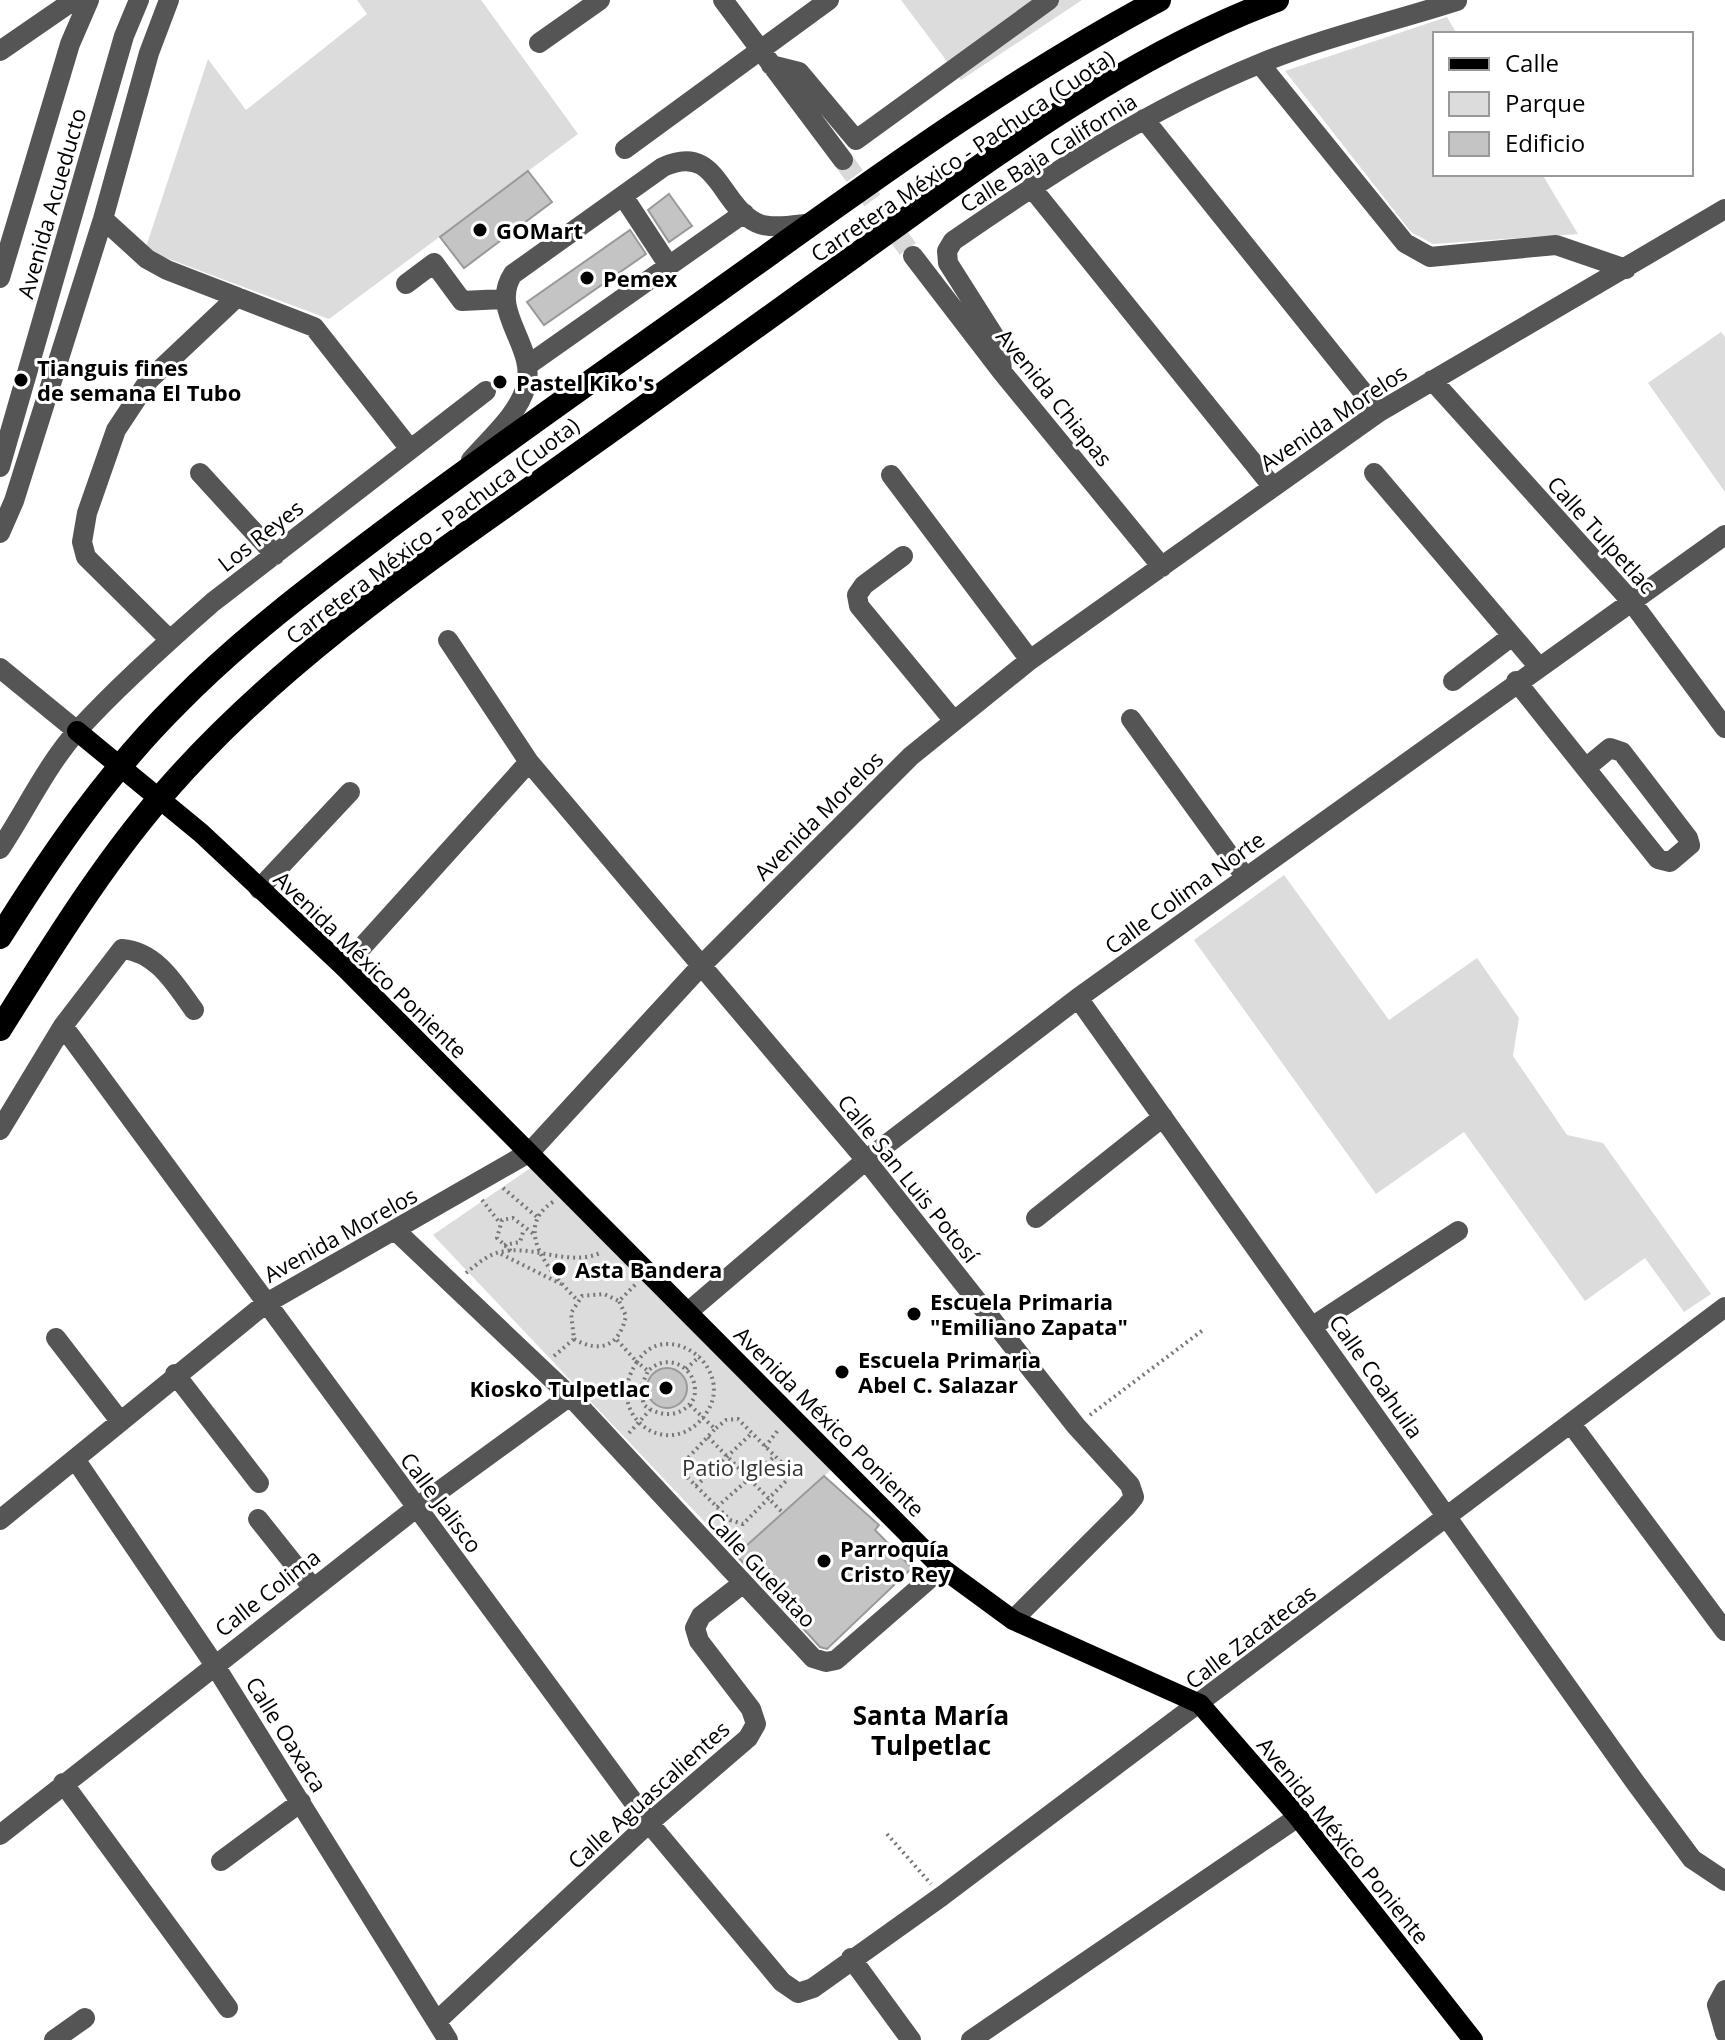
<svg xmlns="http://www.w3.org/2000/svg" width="1725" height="2040" font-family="'Open Sans',sans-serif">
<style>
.green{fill:#dcdcdc}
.building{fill:#c4c4c4;stroke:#999;stroke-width:2}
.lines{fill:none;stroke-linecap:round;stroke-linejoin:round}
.minor-tunnel{stroke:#d9d9d9;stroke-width:20;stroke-dasharray:20 10;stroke-linecap:butt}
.path{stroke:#777;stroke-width:4;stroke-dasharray:2 4;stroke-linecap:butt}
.minor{stroke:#555;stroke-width:20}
.major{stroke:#000;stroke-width:20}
.highway{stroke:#000;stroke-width:24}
.poi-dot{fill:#000;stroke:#fff;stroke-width:3}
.labels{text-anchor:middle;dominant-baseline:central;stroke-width:6;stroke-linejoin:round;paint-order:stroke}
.street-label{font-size:22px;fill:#000;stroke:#fff}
.poi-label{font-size:22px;font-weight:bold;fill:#000;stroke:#fff;text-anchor:start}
.park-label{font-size:22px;fill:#333;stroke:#fff}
.quarter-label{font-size:26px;font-weight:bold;fill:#000;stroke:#fff}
</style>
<rect width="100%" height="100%" fill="#fff"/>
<path class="green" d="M357,0H481L578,134L329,319L145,250L208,59L246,110L367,14Z
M901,0H1082L961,80Z
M1447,17L1457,34H1435V174H1542L1578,234L1433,244L1411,232L1285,71Z
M1721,332L1725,337V492L1648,383Z
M1284,875L1389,1020L1477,958L1519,1018L1513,1056L1567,1135L1603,1143L1711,1294L1684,1312L1645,1258L1585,1301L1464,1132L1376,1194L1194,940Z
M532,1167L832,1469L736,1555L433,1235Z"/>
<path class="building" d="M528,171L552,202L464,268L440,237Z
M669,194L692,226L669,242L648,210Z
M630,230L646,254L544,325L527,302Z
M647 1388a20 20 0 1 1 40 0a20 20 0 1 1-40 0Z
M824,1476L879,1525L875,1530L912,1568L827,1649L820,1647L736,1555Z"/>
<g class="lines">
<path class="minor-tunnel" d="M843,160L913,256"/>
<path class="path" d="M503,1188L537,1217
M482,1200L500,1223
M553,1202C509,1230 555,1277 578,1301
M504,1245L520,1242L524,1229
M511,1251L497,1238L502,1220L513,1218L535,1235
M501,1254L561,1284
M466,1273C476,1265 487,1255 500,1252C534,1244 570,1268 602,1252
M574,1339C601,1354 619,1346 626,1316L619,1301
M617,1340L637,1362C600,1416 672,1466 707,1412C736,1367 666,1316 637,1362L648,1371C669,1350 701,1370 694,1398C683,1418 660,1418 644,1405L640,1389L648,1371
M554,1356L574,1339L571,1313L582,1296L604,1294L619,1301L636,1284
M686,1369L700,1356
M690,1405L715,1429L726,1420L738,1419L785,1466L788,1479L743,1524L730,1520L685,1475L686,1460L715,1429
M1090,1415L1203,1330
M629,1433L650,1410
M708,1437L783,1513
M765,1447L778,1430
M696,1486L752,1433
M717,1507L775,1456
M887,1834L931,1884"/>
<path class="minor" d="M723,0L843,160
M539,43L600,0
M0,51L74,0
M1260,64L1405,243L1430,257L1556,245L1626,269
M771,65L799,72L856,140L1049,0
M1144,119L1379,412
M625,149L829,0
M1031,187L1272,486
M623,196L669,266
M103,219L147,259L167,270L314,327L410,449
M913,256L1002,372L1162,567
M0,278L70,44L89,0
M406,284L434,263L462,301L503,299
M528,365L744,213
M1002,372L1000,345L948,263L947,251L953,241C1050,174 1149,109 1259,64C1322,38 1391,22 1457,1
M1432,380L1631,601L1725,728
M471,460C490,438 518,415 526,386C537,346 488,311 513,274L663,167C718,142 718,204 757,223C772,230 798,224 814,223
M0,467L124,36L139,0
M200,473L275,555
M1374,473L1538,666
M891,475L1030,660
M0,533L14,501L103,219L149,53L169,0
M903,556L864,585L857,595L859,606L954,721
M170,640L86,557L82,542L87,513L116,430L149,380L237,297
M448,640L529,762L866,1160L1076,1426L1130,1485L1134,1497L1126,1507L1013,1620
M0,668L77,731
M1453,681L1512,636
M1516,681L1658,859L1670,862L1690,845L1688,838L1622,752L1610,748L1587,767
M1131,719L1246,878
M0,849C26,810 46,766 78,730C119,685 166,643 213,602L486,391
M259,889L350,792
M344,967L529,762
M1078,998L1635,1782L1692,1859L1725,1881
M63,1026L649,1823L782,1982L798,1993L813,1988L942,1896L1725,1307
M0,1130L63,1026L122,949C157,952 175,984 194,1010
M1036,1218L1163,1117
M396,1231L570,1396L813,1658L826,1662L836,1660L942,1568
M688,1312L866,1160L1078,998L1725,535
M1313,1326L1458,1231
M56,1338L120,1421
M175,1374L259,1483
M1572,1425L1725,1631
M75,1459L214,1664L448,2040
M258,1519L313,1588
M0,1520L265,1304L530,1152L700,967L911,756L1030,660L1379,412L1725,209
M63,1783L228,2008
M0,1835L416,1508L570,1396
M221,1861L301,1802
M851,1958L911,2040
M1725,1990L1717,2005L1725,2033
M437,2021L649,1823L748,1738L756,1724L751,1709L699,1641L695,1628L701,1616L742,1584
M54,2040L85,2018
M971,2040L1298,1817"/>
<path class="major" d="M77,731L201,833L344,967L942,1568L1013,1620L1200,1704L1298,1817L1473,2040"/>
<path class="highway" d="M0,937C52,854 108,772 178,703C242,638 314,584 387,529C486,455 587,384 687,313C841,204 992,89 1159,0
M0,1029C53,945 106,858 172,784C274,669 400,580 525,492C618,426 710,360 803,293C945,192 1113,60 1277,0"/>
</g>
<g class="poi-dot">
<circle cx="480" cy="230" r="8"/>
<circle cx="587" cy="278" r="8"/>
<circle cx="21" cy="380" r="8"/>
<circle cx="500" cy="382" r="8"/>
<circle cx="559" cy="1269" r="8"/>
<circle cx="914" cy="1314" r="8"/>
<circle cx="842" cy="1372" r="8"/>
<circle cx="666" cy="1388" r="8"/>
<circle cx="824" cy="1561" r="8"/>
</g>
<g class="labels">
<g class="street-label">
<text transform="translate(1048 152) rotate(-32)">Calle Baja California</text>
<text transform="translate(962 155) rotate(-34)">Carretera México - Pachuca (Cuota)</text>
<text transform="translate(51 203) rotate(-74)">Avenida Acueducto</text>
<text transform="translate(1055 397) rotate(51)">Avenida Chiapas</text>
<text transform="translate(1333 417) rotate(-34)">Avenida Morelos</text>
<text transform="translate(432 530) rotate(-37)">Carretera México - Pachuca (Cuota)</text>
<text transform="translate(1602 534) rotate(48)">Calle Tulpetlac</text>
<text transform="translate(260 535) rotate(-38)">Los Reyes</text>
<text transform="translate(818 815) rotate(-45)">Avenida Morelos</text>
<text transform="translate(1184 892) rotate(-36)">Calle Colima Norte</text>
<text transform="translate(371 964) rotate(44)">Avenida México Poniente</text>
<text transform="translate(909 1178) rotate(51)">Calle San Luis Potosí</text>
<text transform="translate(340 1234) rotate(-29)">Avenida Morelos</text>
<text transform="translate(1377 1376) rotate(55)">Calle Coahuila</text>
<text transform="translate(830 1421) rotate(45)">Avenida México Poniente</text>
<text transform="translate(442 1502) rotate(53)">Calle Jalisco</text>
<text transform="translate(762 1569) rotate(47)">Calle Guelatao</text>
<text transform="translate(267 1592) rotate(-38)">Calle Colima</text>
<text transform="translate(1250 1636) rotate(-37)">Calle Zacatecas</text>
<text transform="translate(287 1734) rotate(58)">Calle Oaxaca</text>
<text transform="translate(648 1794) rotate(-42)">Calle Aguascalientes</text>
<text transform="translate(1344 1840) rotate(51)">Avenida México Poniente</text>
</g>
<g class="poi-label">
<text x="496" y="230">GOMart</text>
<text x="603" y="278">Pemex</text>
<text x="37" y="367">Tianguis fines<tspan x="37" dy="25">de semana El Tubo</tspan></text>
<text x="516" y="382">Pastel Kiko's</text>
<text x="575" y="1269">Asta Bandera</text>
<text x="930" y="1301">Escuela Primaria<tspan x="930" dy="25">"Emiliano Zapata"</tspan></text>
<text x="858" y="1359">Escuela Primaria<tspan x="858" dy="25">Abel C. Salazar</tspan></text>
<text x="650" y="1388" text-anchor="end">Kiosko Tulpetlac</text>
<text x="840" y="1548">Parroquía<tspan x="840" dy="25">Cristo Rey</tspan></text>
</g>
<g class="park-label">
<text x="743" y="1467">Patio Iglesia</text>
</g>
<g class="quarter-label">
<text x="931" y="1715">Santa María<tspan x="931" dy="30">Tulpetlac</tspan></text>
</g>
</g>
<rect x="1433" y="32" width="260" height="144" fill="#ffffff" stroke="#999999" stroke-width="2"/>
<rect x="1449" y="58" width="40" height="12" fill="#000000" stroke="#999999" stroke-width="2"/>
<text x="1505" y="72" font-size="24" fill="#000000">Calle</text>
<rect x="1449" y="92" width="40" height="24" fill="#dcdcdc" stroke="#999999" stroke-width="2"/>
<text x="1505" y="112" font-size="24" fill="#000000">Parque</text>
<rect x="1449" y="132" width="40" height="24" fill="#c4c4c4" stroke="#999999" stroke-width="2"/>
<text x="1505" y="152" font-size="24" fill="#000000">Edificio</text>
</svg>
